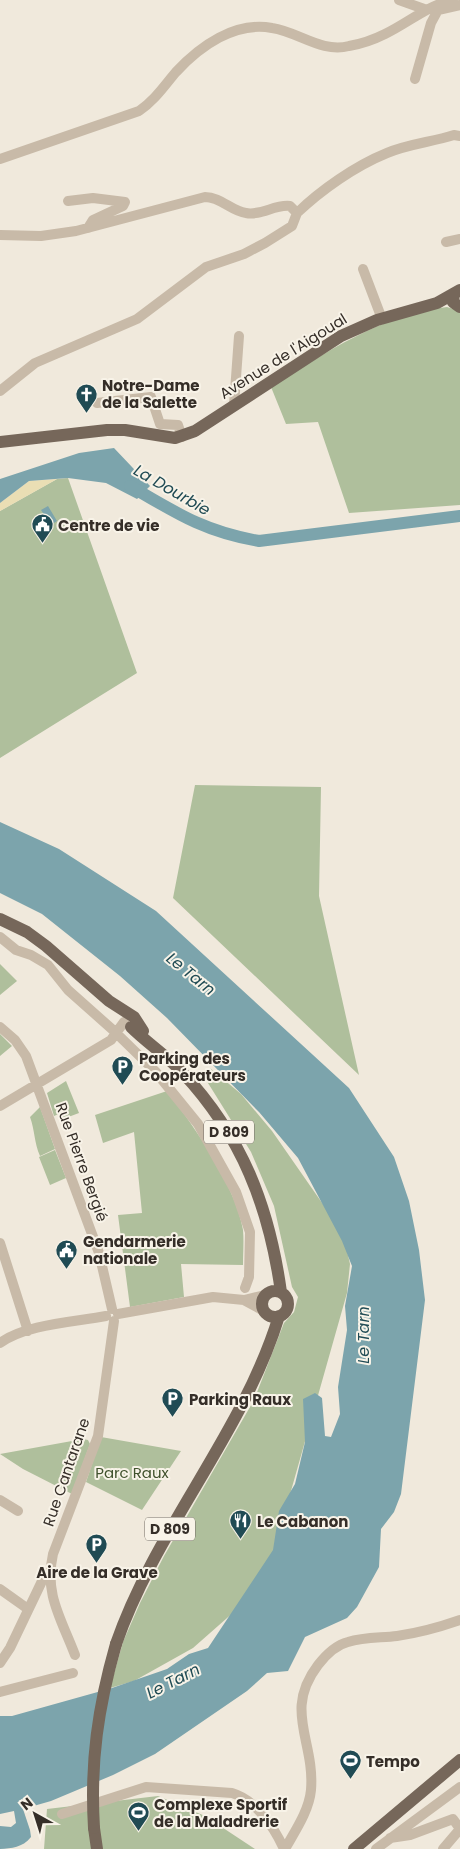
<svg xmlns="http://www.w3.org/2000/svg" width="460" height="1849" font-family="Poppins,sans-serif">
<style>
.green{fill:#afbf9c}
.sand{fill:#eadeb4}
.water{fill:#7ca4ac}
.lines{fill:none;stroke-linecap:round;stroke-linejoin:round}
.river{stroke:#7ca4ac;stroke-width:12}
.minor{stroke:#c8baa8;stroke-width:10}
.major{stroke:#76675a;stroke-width:12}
.major-bridge{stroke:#76675a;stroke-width:12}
.labels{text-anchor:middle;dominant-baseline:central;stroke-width:4;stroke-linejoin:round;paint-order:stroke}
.shield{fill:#f8f3e8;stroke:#706962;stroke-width:1}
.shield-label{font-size:14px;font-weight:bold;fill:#352e28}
.street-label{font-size:15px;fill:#352e28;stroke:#f8f3e8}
.poi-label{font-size:15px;font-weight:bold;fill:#352e28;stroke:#f8f3e8;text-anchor:start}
.park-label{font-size:15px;fill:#40522d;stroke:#f8f3e8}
.water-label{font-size:16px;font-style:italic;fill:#204b54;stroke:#f8f3e8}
</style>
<rect width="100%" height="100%" fill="#f0e9dc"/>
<path class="green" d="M447,307L460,311V505L349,513L318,422L286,424L271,387C325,353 382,314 447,307Z
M68,478L137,673L0,758V511L57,479Z
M195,785L321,787L319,896L359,1075L173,898Z
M0,964L17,981L0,995Z
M0,1034L12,1046L0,1056Z
M210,1068L241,1094L272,1131L343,1233L350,1264L347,1293L272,1558L235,1611L193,1648L134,1681L110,1688L123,1642L140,1603L164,1556L254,1400L284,1323L294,1312L298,1297L292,1287L274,1206L251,1152L203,1075Z
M66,1081L79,1113L63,1119L61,1113L54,1116L47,1093Z
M167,1091C194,1126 236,1186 243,1230C244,1241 243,1254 243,1265L181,1264L184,1297L130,1307L118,1215L142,1213L134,1132L103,1143L95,1115Z
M40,1107L55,1149L40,1156C34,1142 35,1131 30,1117Z
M55,1150L66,1178L50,1185L39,1157Z
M101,1437L181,1451L142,1510L86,1482Z
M83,1439L88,1440L90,1444L72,1494L23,1469L0,1454Z
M158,1796L205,1816L255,1849H44L47,1809Z"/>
<path class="sand" d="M57,479L0,511V503L29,481Z"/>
<path class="water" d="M114,448L150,486L137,499L106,483L68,478L29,481L0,503V479L79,453Z
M48,506L57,521L51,525L41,510Z
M0,822L59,849L156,911L349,1088L394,1157L409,1201L419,1250L425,1300L401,1494L394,1512L381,1529L379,1567L357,1607L347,1618L305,1637L288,1671L267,1673L247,1691L155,1754L113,1775L51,1801L23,1809L30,1830L31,1837C22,1848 12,1848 0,1849V1826L11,1827L16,1823L14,1811L0,1814V1716H12L112,1688L167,1669L189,1654L208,1648L273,1550L279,1511L295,1484L305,1442L303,1399L315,1393L322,1398L325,1436L331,1437L340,1414L338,1387L347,1330L345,1306L352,1266L342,1241L298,1158L259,1112L167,1018L120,976L42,914L0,893Z"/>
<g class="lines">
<path class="river" d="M130,486C176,513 205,532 259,541L460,516"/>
<path class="minor" d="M399,0L427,10
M415,79L431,23L438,10L460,5
M0,159L139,111C155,100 164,86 176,72C200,46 235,21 272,28C299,32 321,53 349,46C361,44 375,39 385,34C408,23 428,5 453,0
M68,201L93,198L125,202L123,206L93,220L88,228
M297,213C321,190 355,166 387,153C408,144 432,142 454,135L460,136
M0,235L41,236L76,231L205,197C221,197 231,211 246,213C261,216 275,204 290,206L297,213L292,226L265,243L244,254L206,267L137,319L35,363L0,391
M446,242L460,239
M363,269L382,319
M97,403L151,397L160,424L178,425L182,437
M234,405L239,336
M0,937L16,950L31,955L48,965L68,990L113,1030L155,1071L198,1124L236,1192L250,1232L249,1277L245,1288
M0,1027L15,1040L26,1056L99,1253L112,1309
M0,1106L111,1040L124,1022
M0,1243L28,1331
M264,1311L244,1300L265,1295
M118,1314L213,1297L244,1300
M0,1343C26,1324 75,1322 106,1316
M0,1500L18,1511
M0,1589L28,1609
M75,1655C61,1618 44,1594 53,1554L98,1436L114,1321
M0,1663L10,1648L43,1579L49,1572
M0,1692L73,1673
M62,1814L146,1787L232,1793C256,1800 274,1827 284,1849
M390,1838L410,1835L453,1819L460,1829L443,1849
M285,1849C295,1831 309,1811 311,1790C315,1740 283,1711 318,1665C325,1656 336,1645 348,1642C364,1637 381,1638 397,1636C418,1633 440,1627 460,1620
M376,1849L460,1787"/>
<path class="major" d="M454,294L453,302L460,307
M0,442L107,430H125L175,438L195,431L341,336L377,320L437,303L460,290
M0,919L27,932L46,946L109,1001L134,1017L143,1031
M131,1027C147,1043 166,1055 182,1072C242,1136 269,1206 281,1292
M262 1304a13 13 0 1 1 26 0a13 13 0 1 1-26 0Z
M116,1644C156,1528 243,1434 279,1316
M94,1828L97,1849
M354,1849L460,1760"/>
<path class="major-bridge" d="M94,1828C90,1762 98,1707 116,1644"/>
</g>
<defs>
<symbol id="church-pin" viewBox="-11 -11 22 30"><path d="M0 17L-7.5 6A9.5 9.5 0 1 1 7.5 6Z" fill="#204b54" stroke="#f8f3e8"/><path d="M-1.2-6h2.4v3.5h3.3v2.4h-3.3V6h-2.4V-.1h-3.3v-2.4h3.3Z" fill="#fff"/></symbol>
<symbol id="civic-pin" viewBox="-11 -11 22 30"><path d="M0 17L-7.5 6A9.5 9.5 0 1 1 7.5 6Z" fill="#204b54" stroke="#f8f3e8"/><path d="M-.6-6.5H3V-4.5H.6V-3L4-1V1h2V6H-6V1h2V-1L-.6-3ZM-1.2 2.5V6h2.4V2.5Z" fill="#fff"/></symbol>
<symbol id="parking-pin" viewBox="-11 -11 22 30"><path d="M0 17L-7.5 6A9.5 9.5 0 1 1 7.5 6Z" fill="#204b54" stroke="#f8f3e8"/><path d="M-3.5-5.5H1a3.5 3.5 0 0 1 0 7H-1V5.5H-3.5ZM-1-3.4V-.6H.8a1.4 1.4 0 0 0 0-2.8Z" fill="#fff"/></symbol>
<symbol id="restaurant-pin" viewBox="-11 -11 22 30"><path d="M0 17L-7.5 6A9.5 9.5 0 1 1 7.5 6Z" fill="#204b54" stroke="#f8f3e8"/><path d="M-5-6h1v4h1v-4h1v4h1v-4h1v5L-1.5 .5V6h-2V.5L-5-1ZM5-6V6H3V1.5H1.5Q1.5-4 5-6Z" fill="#fff"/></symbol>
<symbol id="stadium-pin" viewBox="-11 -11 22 30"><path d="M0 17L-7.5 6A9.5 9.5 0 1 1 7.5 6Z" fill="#204b54" stroke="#f8f3e8"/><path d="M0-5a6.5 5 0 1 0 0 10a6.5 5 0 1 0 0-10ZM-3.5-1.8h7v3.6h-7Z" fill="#fff"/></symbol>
</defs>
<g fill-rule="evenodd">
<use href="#church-pin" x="74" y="382" width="25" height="34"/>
<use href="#civic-pin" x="30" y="512" width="25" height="34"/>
<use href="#parking-pin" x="110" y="1054" width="25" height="34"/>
<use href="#civic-pin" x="54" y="1238" width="25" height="34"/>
<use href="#parking-pin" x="160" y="1386" width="25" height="34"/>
<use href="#restaurant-pin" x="228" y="1508" width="25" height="34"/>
<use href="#parking-pin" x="84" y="1532" width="25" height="34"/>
<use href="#stadium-pin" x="338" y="1748" width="25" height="34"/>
<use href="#stadium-pin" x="126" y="1800" width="25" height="34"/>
</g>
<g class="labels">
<g class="shield">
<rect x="204" y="1120.5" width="50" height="23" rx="4"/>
<rect x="145" y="1517.5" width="50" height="23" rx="4"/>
</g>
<g class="shield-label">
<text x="229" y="1132">D 809</text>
<text x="170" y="1529">D 809</text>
</g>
<g class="street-label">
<text transform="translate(283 356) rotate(-32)">Avenue de l'Aigoual</text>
<text transform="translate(82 1162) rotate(70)">Rue Pierre Bergié</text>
<text transform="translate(66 1472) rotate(-71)">Rue Cantarane</text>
</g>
<g class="poi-label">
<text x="102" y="385">Notre-Dame<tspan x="102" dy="17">de la Salette</tspan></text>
<text x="58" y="525">Centre de vie</text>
<text x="139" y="1058">Parking des<tspan x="139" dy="17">Coopérateurs</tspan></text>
<text x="83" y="1241">Gendarmerie<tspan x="83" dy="17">nationale</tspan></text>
<text x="189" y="1399">Parking Raux</text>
<text x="257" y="1521">Le Cabanon</text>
<text x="97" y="1572" text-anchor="middle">Aire de la Grave</text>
<text x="366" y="1761">Tempo</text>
<text x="154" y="1804">Complexe Sportif<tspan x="154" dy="17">de la Maladrerie</tspan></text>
</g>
<g class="park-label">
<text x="132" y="1472">Parc Raux</text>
</g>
<g class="water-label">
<text transform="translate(172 490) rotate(30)">La Dourbie</text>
<text transform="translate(191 974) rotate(39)">Le Tarn</text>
<text transform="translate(363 1335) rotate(-90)">Le Tarn</text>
<text transform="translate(173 1681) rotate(-27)">Le Tarn</text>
</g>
</g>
<g transform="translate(35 1814) rotate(321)" stroke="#f8f3e8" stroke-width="4" paint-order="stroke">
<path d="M0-4L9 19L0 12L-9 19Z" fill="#352e28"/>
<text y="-8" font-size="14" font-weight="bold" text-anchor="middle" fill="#352e28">N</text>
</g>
</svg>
